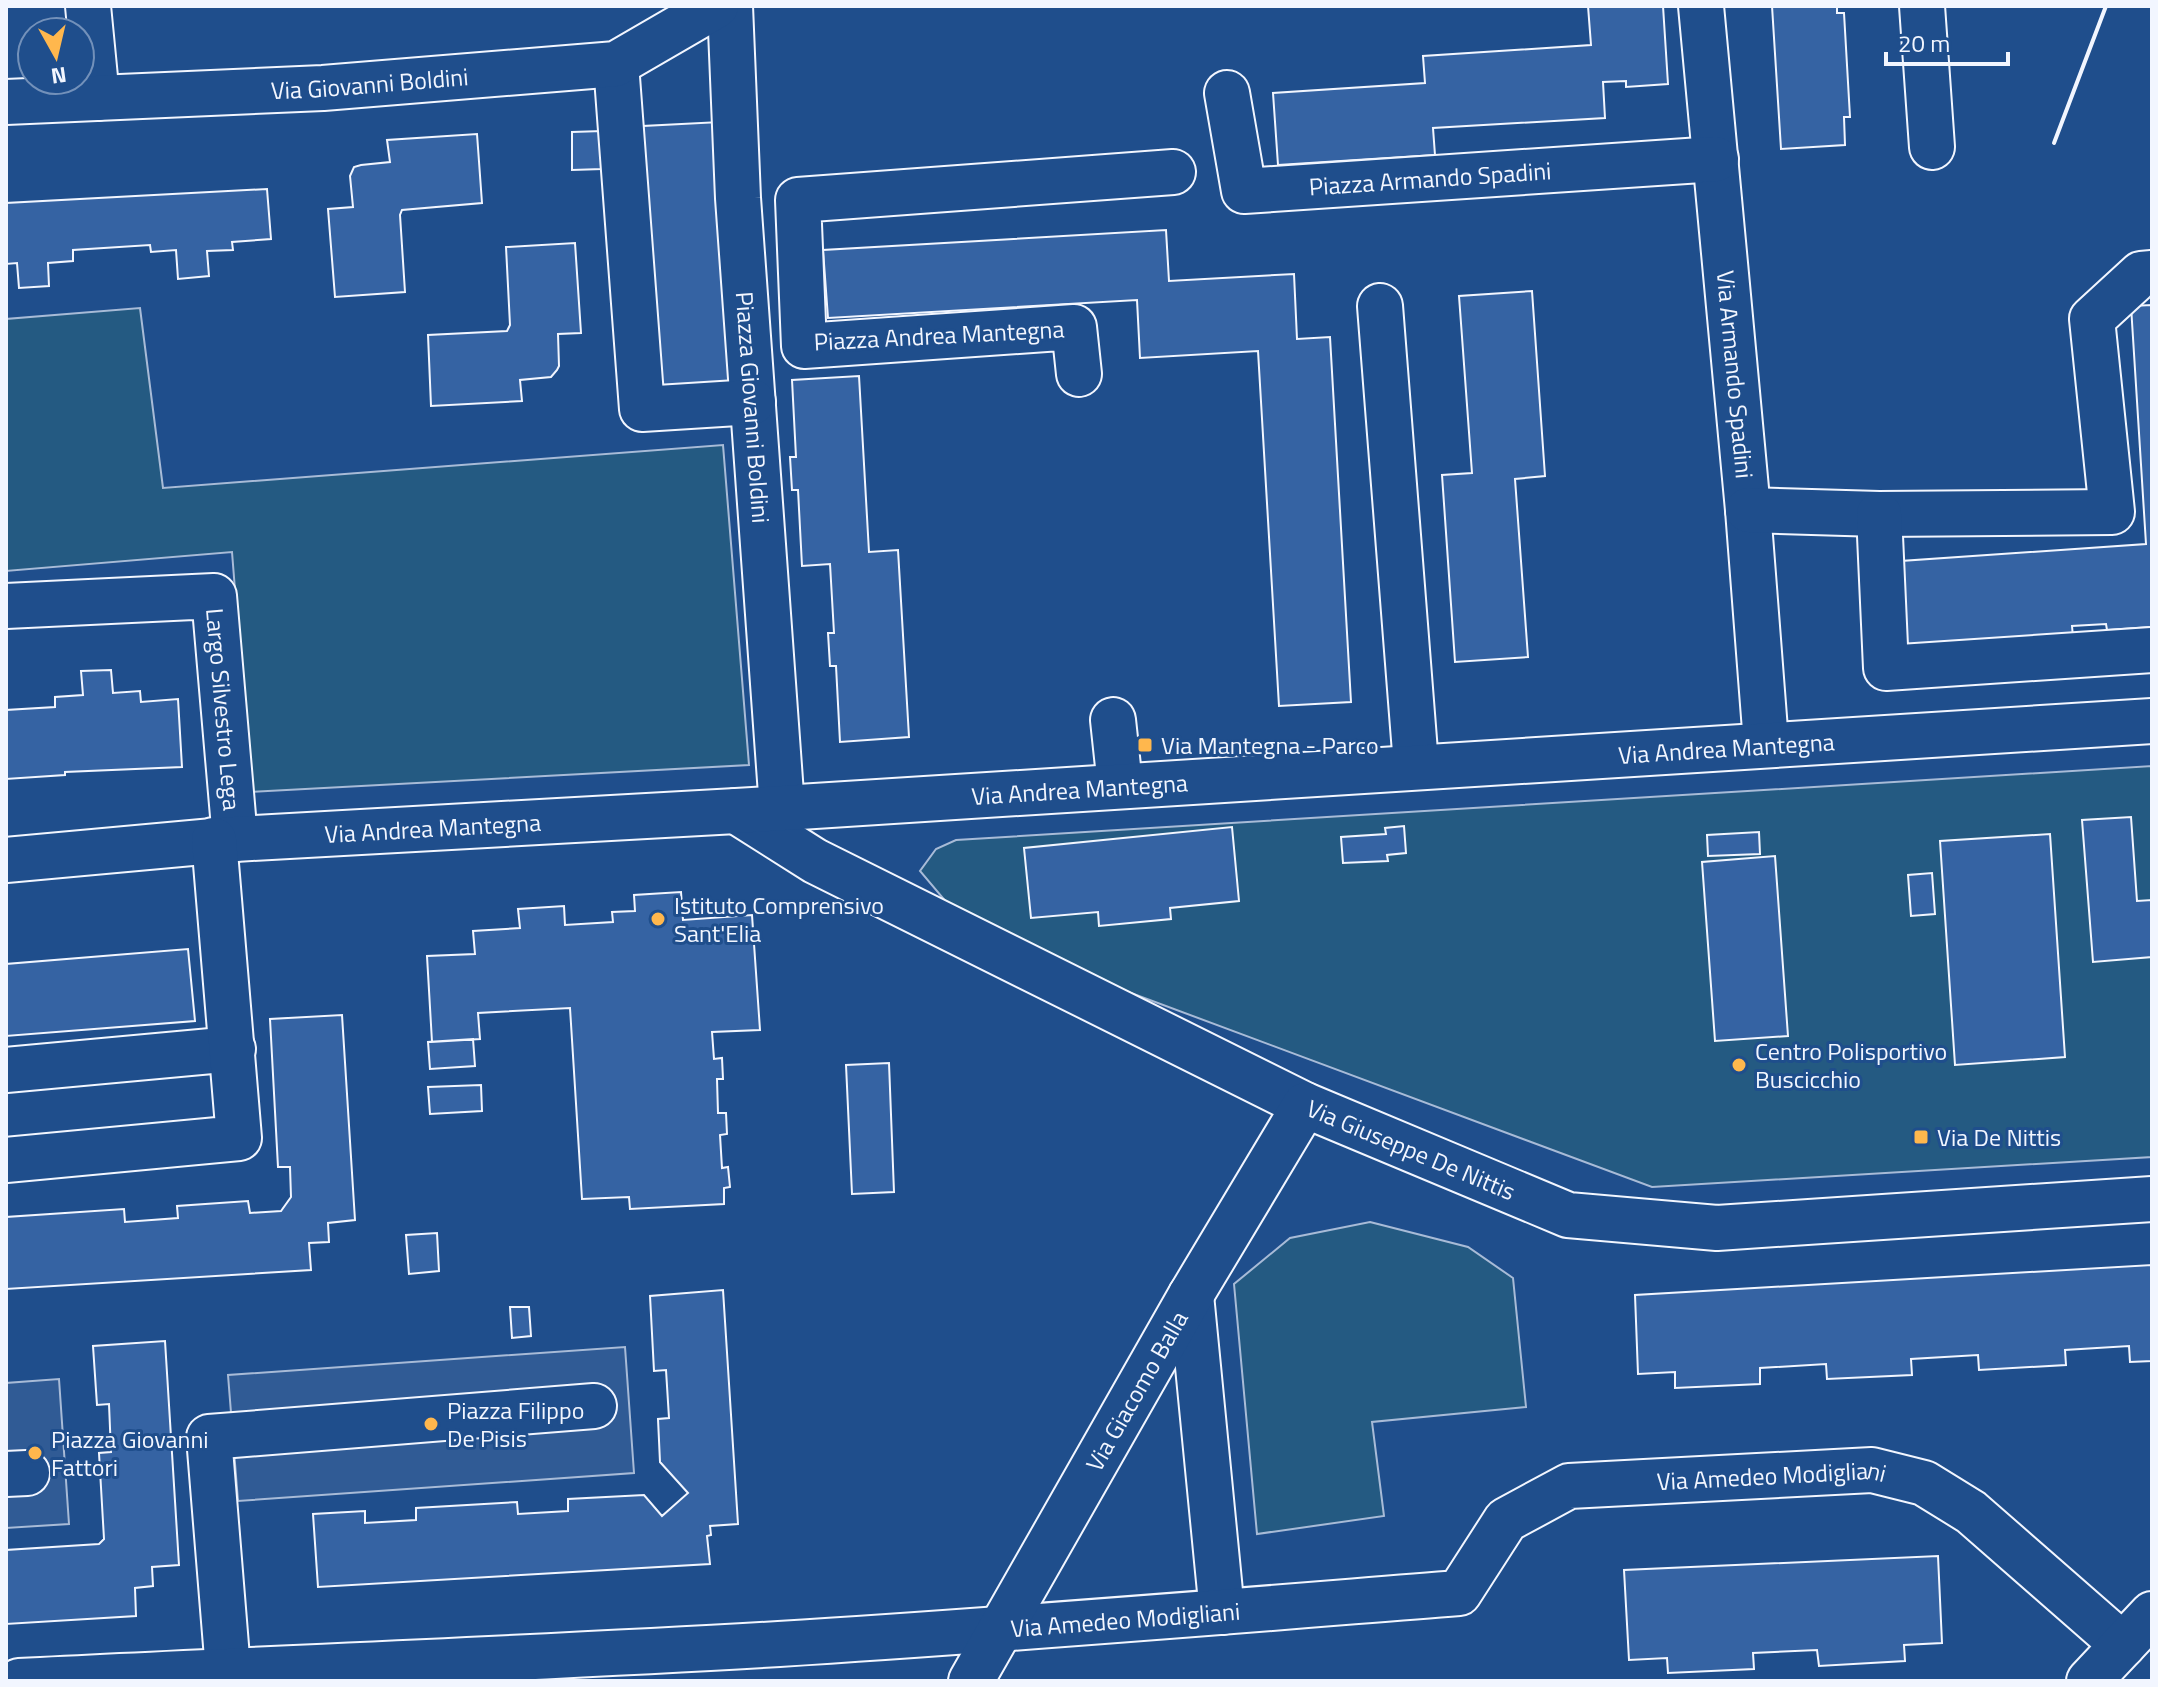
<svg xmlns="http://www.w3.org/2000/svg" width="2158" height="1687" font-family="'Titillium Web',sans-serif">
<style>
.green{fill:#245a82;stroke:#a8bbd7;stroke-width:2}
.parking{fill:#305b95;stroke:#a8bbd7;stroke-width:2}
.building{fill:#3563a3;stroke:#f2f6ff;stroke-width:2}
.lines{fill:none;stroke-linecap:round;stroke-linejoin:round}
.minor-casing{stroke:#f2f6ff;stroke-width:48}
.minor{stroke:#1f4e8c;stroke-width:44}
.wall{stroke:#f2f6ff;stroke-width:4}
.poi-dot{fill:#ffb74d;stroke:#1f4e8c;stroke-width:3}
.labels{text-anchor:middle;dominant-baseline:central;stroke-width:6;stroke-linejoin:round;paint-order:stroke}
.street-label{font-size:24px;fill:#f2f6ff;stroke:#1f4e8c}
.poi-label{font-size:24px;fill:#f2f6ff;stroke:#1f4e8c;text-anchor:start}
</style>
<rect width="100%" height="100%" fill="#1f4e8c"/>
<path class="green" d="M140,308L163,488L723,445L749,765L251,792L232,552L6,571V319Z
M2152,766V1157L1652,1187L1080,974L947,903L920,871L936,849L956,840Z
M1370,1222L1468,1247L1513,1278L1526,1407L1372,1422L1384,1516L1257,1534L1234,1284L1290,1238Z"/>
<path class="parking" d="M625,1347L634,1473L238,1501L228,1375Z
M59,1379L69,1524L6,1528V1383Z"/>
<path class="building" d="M1588,6H1663L1668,84L1626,87V81L1603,82L1605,118L1433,128L1435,155L1278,165L1273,93L1425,83L1423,56L1591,45Z
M1772,6H1837V13H1844L1850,117H1844L1845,145L1781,149Z
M720,122L736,383L659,387L643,126Z
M602,131V169L572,170V132Z
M477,134L482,203L402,210L400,215L405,292L335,297L328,209L353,207L350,176L354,167L361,165L390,162L387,140Z
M267,189L271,239L232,242L233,250L207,251L209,276L178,279L176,250L151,252L150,245L73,250V261L48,263L49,286L19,288L17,263L6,264V203Z
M1166,230L1169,281L1294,274L1297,339L1330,337L1351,702L1279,706L1258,351L1140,358L1137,300L828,318L823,250Z
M575,243L581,333L558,334L559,366L557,370L551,377L520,380L522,401L431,406L428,335L507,331L510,325L506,247Z
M1532,291L1545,476L1515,479L1528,657L1455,662L1442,475L1472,473L1459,296Z
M2152,305V627L2107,630L2106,624L2072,626L2073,637L1907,648L1901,561L2146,544L2131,306Z
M859,376L869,552L898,550L909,737L840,742L836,666H830L828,633H834L830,564L802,566L798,490H792L790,457H796L792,380Z
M111,670L113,693L140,691L141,702L178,699L182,767L65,772V775L6,779V710L55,707V697L83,695L81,671Z
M2131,817L2137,901L2152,900V957L2093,962L2082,820Z
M1404,826L1406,853L1387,855L1388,861L1343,863L1341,837L1386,834L1385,828Z
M1232,827L1239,901L1170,908L1171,919L1099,926L1098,912L1031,918L1024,848Z
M1759,832L1760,854L1708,856L1707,835Z
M2050,834L2065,1057L1955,1065L1940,841Z
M1775,856L1788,1036L1715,1041L1702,862Z
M1932,873L1935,914L1911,916L1908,875Z
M681,892L683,920L752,915L760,1030L712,1032L714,1059L722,1058L723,1079H717L718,1113H726L727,1134L720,1135L722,1168L728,1167L730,1187L724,1188V1204L630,1209L629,1197L582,1199L570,1008L478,1013L480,1039L432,1042L427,956L475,954L473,931L520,928L518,909L564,906L565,925L613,922L612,912L635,911L634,895Z
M188,949L195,1021L6,1036V964Z
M342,1015L355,1220L328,1223L329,1242L309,1243L311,1270L6,1289V1217L124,1209L125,1222L178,1218L177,1206L248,1201L250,1213L281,1211L291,1197L290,1167H278L270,1019Z
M473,1039L475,1066L430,1069L428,1042Z
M889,1063L894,1192L852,1194L846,1065Z
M481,1085L482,1111L430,1114L428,1087Z
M437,1233L439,1271L409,1274L406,1235Z
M2152,1265V1361L2130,1362L2129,1346L2065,1350L2066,1365L1979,1370L1978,1355L1911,1359L1912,1375L1827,1379L1826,1364L1760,1368V1384L1675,1388V1372L1638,1374L1635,1295Z
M723,1290L738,1524L710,1526L711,1535L707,1536L710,1564L318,1587L313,1514L365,1511V1523L416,1520V1508L517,1502L518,1514L568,1511V1499L644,1495L662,1516L688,1493L660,1462L658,1419L669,1418L666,1370L654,1371L650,1296Z
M510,1307H529L531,1336L512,1338Z
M165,1341L179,1565L152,1567L153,1586L135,1588L136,1616L6,1624V1550L99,1544L104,1539L99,1453L111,1452L109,1404L97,1405L93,1346Z
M1938,1556L1942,1643L1904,1645L1905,1661L1819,1666L1817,1650L1753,1653L1754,1669L1668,1673L1667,1658L1629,1660L1624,1570Z"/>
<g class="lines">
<defs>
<g id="minor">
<path d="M88,6L97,98"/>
<path id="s1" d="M730,6L738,198L782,808"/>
<path id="s2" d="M1701,6L1748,510L1766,743"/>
<path d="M1922,6L1932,147"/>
<path d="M616,64L642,409L753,402"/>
<path id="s3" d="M1227,93L1244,191L1716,159"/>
<path id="s4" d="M6,102L323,88L616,64L716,6"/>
<path d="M1380,306L1416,765"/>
<path d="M1079,374L1074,327L804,346L798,200L1173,172"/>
<path d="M1748,510L1879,514L2112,512L2092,319L2141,274L2152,273"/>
<path d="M1879,514L1886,668L2152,650"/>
<path id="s5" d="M6,606L214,596L235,839"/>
<path d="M1113,720L1120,785"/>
<path id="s6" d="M736,811L815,861L1305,1105L1568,1215L1717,1228L2152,1199"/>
<path id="s7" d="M6,860L235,839L736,811L2152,721"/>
<path d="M6,1070L233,1049"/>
<path d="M6,1160L239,1138L214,840"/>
<path d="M1191,1295L1222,1612"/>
<path d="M6,1474L27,1473"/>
<path d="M228,1670L209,1437L594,1406"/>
<path id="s8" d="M19,1681C272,1668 526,1659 779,1644C1006,1630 1233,1611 1459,1593L1506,1520L1569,1486L1872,1470L1924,1483L1971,1512L2123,1645"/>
<path id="s9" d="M971,1681L1191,1295L1305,1105"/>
<path d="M2089,1681L2152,1614"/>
</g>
</defs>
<use href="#minor" class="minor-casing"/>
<use href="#minor" class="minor"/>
<path class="wall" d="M2054,143L2106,6"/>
</g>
<g class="poi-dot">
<rect x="1137" y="737" width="16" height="16" rx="4"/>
<circle cx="658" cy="919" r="8"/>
<circle cx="1739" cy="1065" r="8"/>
<rect x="1913" y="1129" width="16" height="16" rx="4"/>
<circle cx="431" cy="1424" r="8"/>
<circle cx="35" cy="1453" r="8"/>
</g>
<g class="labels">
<g class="street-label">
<text stroke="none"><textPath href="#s4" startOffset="364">Via Giovanni Boldini</textPath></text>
<text stroke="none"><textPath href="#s3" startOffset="286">Piazza Armando Spadini</textPath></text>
<text transform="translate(939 335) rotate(-3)">Piazza Andrea Mantegna</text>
<text stroke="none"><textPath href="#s2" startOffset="370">Via Armando Spadini</textPath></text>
<text stroke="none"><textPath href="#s1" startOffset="402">Piazza Giovanni Boldini</textPath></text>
<text stroke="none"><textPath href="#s5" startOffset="322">Largo Silvestro Lega</textPath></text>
<text stroke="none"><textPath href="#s7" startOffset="1724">Via Andrea Mantegna</textPath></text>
<text stroke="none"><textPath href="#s7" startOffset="1076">Via Andrea Mantegna</textPath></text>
<text stroke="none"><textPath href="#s7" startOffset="428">Via Andrea Mantegna</textPath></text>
<text stroke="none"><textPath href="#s6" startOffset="756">Via Giuseppe De Nittis</textPath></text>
<text stroke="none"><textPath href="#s9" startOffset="334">Via Giacomo Balla</textPath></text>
<text stroke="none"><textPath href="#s8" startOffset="1804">Via Amedeo Modigliani</textPath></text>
<text stroke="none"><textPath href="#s8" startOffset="1108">Via Amedeo Modigliani</textPath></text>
</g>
<g class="poi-label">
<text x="1161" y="745">Via Mantegna - Parco</text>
<text x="674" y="905">Istituto Comprensivo<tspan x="674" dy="28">Sant'Elia</tspan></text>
<text x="1755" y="1051">Centro Polisportivo<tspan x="1755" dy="28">Buscicchio</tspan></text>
<text x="1937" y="1137">Via De Nittis</text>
<text x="447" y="1410">Piazza Filippo<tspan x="447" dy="28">De Pisis</tspan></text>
<text x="51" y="1439">Piazza Giovanni<tspan x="51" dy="28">Fattori</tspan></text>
</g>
</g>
<rect width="2158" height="1687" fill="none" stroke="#f2f6ff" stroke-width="16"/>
<g transform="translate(56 56) rotate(172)"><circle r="38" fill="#1f4e8c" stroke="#7391ba" stroke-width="2"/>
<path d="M0-6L14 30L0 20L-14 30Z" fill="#ffb74d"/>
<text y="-12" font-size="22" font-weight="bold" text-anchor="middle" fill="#f2f6ff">N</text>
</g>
<path d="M1886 52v12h122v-12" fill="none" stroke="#f2f6ff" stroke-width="4"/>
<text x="1898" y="52" font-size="24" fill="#f2f6ff" stroke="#1f4e8c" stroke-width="6" paint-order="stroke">20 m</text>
</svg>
